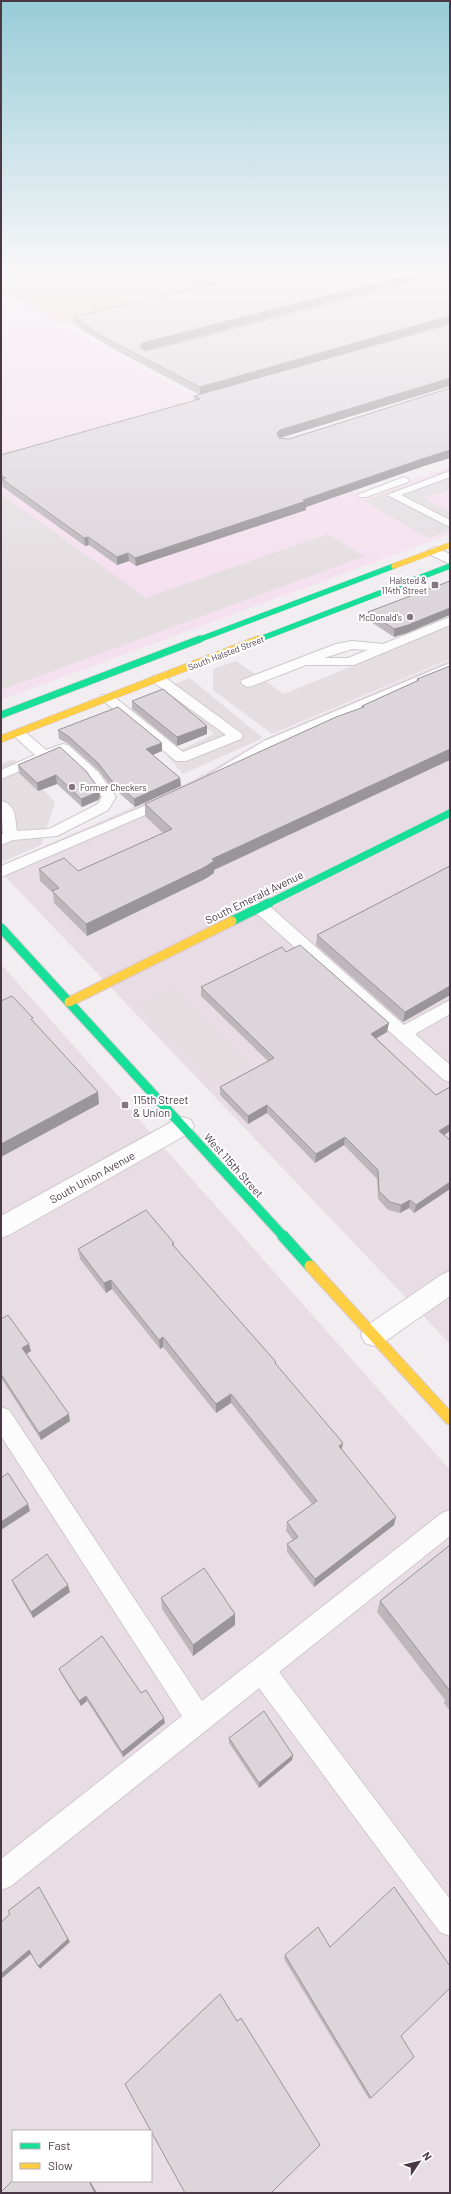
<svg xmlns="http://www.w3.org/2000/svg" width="451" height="2194" font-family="Barlow,sans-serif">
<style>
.residential{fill:#e8dde4;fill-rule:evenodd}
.commercial{fill:#f5e0ef}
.green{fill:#eed0ce}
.parking{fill:#e4dee1}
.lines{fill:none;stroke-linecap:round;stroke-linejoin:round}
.lane-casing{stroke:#cfc9cd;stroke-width:2}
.street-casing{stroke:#cfc9cd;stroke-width:2}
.fast-far3-casing{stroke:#d8c9d2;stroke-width:6}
.fast-far2-casing{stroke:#d8c9d2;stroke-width:8}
.fast-far1-casing{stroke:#d8c9d2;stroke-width:11}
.fast-casing{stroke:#d8c9d2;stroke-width:13}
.slow-far3-casing{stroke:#d8c9d2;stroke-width:6}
.slow-far2-casing{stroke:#d8c9d2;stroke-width:8}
.slow-far1-casing{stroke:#d8c9d2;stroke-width:11}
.slow-casing{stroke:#d8c9d2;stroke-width:13}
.lane{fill:#fdfcfd;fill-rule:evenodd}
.street{fill:#fdfcfd;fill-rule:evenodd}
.fast-far3{stroke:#16e098;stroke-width:5.5}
.fast-far2{stroke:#16e098;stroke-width:7}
.fast-far1{stroke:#16e098;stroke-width:9}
.fast{stroke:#16e098;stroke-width:11}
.slow-far3{stroke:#ffcf43;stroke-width:5.5}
.slow-far2{stroke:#ffcf43;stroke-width:7}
.slow-far1{stroke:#ffcf43;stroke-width:9}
.slow{stroke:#ffcf43;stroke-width:11}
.wall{fill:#bdb7bb}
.shaded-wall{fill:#9a9599}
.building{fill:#dcd5da;stroke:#9a9599}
.poi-dot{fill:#857781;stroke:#fff;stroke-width:1.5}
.labels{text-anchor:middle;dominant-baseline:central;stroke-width:4;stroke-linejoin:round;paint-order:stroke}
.far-poi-label{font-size:9px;fill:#4a3845;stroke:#fff;text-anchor:end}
.far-street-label{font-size:9px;fill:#4a3845;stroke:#fff}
.street-label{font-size:11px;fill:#4a3845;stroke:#fff}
.poi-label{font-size:11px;fill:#4a3845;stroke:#fff;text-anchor:start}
</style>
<rect width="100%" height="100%" fill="#f2edf0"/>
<path class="residential" d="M450,660V1344L1,872V865L186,784L269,737Z
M1,964L450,1470V2193H1ZM13,2131H151V2181H13Z"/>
<path class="commercial" d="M1,291L198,399L188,402L362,497L450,467V534L1,700Z"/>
<path class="green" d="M1,268H295L61,324L1,291Z"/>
<path class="parking" d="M450,470V489L424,498L450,513V530L428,538L364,501Z
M1,494L146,598L327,534L365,556L1,690Z
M450,626V659L272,734L213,690V669L236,661L284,694Z
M190,678L263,738L183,774L167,756L214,734L161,689Z
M14,759L55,802L41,845L2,862L1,764Z
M172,989L248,1065L214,1084L138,1006Z"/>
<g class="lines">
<defs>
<path id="lane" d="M450,471V477L401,495L450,520V527L387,495Z
M404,477L409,480L408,482L366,497H358L357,495Z
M450,617V625L354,665H306L252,686L247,687L241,683L242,680L336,644L352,641L383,644ZM352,649L368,650L348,658H324Z
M450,663V672L274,747L220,778H210L208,775L264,741Z
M158,675L163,676L241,733L243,736L241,739L186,761H176L100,698L102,695H112L183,752L226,735L153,682L152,679L153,676Z
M18,729L23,730L46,750L63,744L68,745L98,772L116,797L108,810L57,836L13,840L1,845V835L3,834L1,801C16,804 15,818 17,831L49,829L98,804L102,797L88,778L61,754L1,779V770L35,755L11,733Z
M168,796L175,800L173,803L1,877V866Z
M260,902L266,903L404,1025L450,1000V1014L415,1034L450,1065V1082L444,1080L254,911L252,907L254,903Z
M1,1407L9,1410L202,1701L442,1513L450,1510V1536L279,1672L450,1899V1936L440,1932L259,1688L11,1886L1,1890V1859L182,1716L1,1436Z"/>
<path id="street" d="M434,547L450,554V564L429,554L427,551Z
M183,1117L191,1120L194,1126L191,1132L9,1235L1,1238V1216L175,1120Z
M450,1271V1296L383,1343L374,1346L365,1343L361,1335L365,1327L441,1275Z"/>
<path id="fast-far3" d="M260,639L450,566
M198,640L394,566"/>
<path id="fast-far2" d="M1,715L200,639
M267,904L450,813"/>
<path id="fast-far1" d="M232,921L269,903
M1,928L284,1237"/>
<path id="fast" d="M283,1236L310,1266"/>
<path id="slow-far3" d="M394,566L450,545
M256,640L260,639"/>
<path id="slow-far2" d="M1,739L259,639"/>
<path id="slow-far1" d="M69,1002L232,921"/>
<path id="slow" d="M310,1266L450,1419"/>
</defs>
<use href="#lane" class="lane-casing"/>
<use href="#street" class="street-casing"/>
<use href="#fast-far3" class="fast-far3-casing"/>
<use href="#fast-far2" class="fast-far2-casing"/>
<use href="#fast-far1" class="fast-far1-casing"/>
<use href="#fast" class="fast-casing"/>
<use href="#slow-far3" class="slow-far3-casing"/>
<use href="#slow-far2" class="slow-far2-casing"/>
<use href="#slow-far1" class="slow-far1-casing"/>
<use href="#slow" class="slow-casing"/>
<use href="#lane" class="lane"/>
<use href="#street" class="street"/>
<use href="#fast-far3" class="fast-far3"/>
<use href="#fast-far2" class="fast-far2"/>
<use href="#fast-far1" class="fast-far1"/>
<use href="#fast" class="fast"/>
<use href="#slow-far3" class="slow-far3"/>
<use href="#slow-far2" class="slow-far2"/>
<use href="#slow-far1" class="slow-far1"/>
<use href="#slow" class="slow"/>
</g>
<path class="wall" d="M279,268H450V271L145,350L146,351L450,273V323L217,390L450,324V386L279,438L421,467L306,507V510L136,566L129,561L117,565L89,545L85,546L3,487L2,483L1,482V455L194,401V396L200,395L110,347L73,324V317Z
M368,612L407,633L394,637L368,620Z
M450,666L214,870V873L205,879L87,936L54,903L53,893L40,881L39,869L78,871L163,833L145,816V804L361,708L362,706L417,681V679Z
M132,701L207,726V734L177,746L132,709Z
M58,730L162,743V751L153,755L180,778L181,786L135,807L118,792L115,793L99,771L69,744L59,739Z
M60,747L99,789L100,797L98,800L82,807L57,784L38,791L19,773L18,765Z
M450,866V995L403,1022L316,945L317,935Z
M286,952L387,1032L376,1038L436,1095L450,1087V1131L444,1135L450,1140V1189L414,1213L409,1208L400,1213L388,1210L378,1199L377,1179L344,1145L315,1163L267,1113L248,1124L220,1095V1087L268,1061L201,996V987Z
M174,1243V1246L276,1362V1365L342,1449L394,1525L314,1587L287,1552V1544L293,1540L286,1531L287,1522L312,1504L231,1403L216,1413L163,1347L160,1349L112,1289L106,1293L80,1259L78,1249Z
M1,1319L31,1351L27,1354L70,1421L41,1440L1,1378Z
M450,1545V1711L444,1703L445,1700L377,1612L380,1601Z
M12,1580L70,1592L33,1618L14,1586Z
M161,1598L235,1614V1625L193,1656L162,1609Z
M59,1669L141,1693L165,1723L123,1757L87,1701L81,1706L61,1674Z
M229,1738L293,1755L292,1760L259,1788L229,1743Z
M330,1947L401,2036L371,2098L369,2099L284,1959L285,1955Z"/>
<path class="shaded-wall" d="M435,268H450V271L143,351L140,347L142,343Z
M450,316V323L200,395V387Z
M450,378V386L280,438L277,441V433L280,430Z
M450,450V458L421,467L306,507V510L136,566L135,558L422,459Z
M88,537L89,545L85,546L84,538Z
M128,553L129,561L117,565V557Z
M450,608V615L407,633L394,637V629Z
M207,726V734L177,746V737Z
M162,743V751L147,757L146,749Z
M450,749V760L214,870V873L205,879L87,936L86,924L212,859Z
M56,775L57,784L38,791L37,783Z
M180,778L181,786L135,807L134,799Z
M118,784V792L115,793V785Z
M99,789L100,797L98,800L82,807L81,799Z
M450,986V995L403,1022L405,1012Z
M389,1023L387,1032L370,1042L371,1034Z
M98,1092L99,1104L1,1157V1144Z
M267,1105V1113L248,1124V1116Z
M450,1124V1131L438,1139L439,1131Z
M345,1137L344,1145L315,1163L316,1154Z
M450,1182V1189L414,1213L416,1205Z
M410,1200L409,1208L400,1213L401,1205Z
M111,1280L112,1289L106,1293L104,1283Z
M163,1337V1347L160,1349L159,1340Z
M29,1344L31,1351L24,1355L22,1348Z
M231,1394V1403L216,1413V1404Z
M69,1414L70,1421L41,1440L39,1433Z
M343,1443L341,1452L339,1446Z
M28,1504L30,1511L1,1530V1522Z
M396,1517L394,1525L314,1587L315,1579Z
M68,1585L70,1592L33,1618L31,1612Z
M235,1614V1625L193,1656V1645Z
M86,1696L87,1701L81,1706L79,1701Z
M164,1718L165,1723L123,1757L122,1752Z
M293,1755L292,1760L259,1788V1783Z
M39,1887L70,1942L40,1969L38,1966Z
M29,1950L32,1953L1,1979V1974Z
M89,2181H90L97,2193H95Z"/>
<path class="building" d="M279,268H435L142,343L140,347L146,351L450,273V316L200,387L109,340L73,317Z
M450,324V378L280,430L277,433L279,438L289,439L450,388V450L422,459L303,500L306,501L135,558L128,553L117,557L88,537L84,538L2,479L6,478L1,475V455L200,399L194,396Z
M450,581V608L408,625L394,629L368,612Z
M450,666V749L212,859L214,861L205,867L86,924L52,891L59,888L39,869L64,858L78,871L172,829L145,804L336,717L364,707L362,706L419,680L417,679Z
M163,689L207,726L177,737L132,701Z
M118,707L162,743L146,749L180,778L134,799L118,784L115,785L98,763L68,736L58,730Z
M60,747L86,771L99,789L98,792L81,799L56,775L37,783L18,765Z
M450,866V986L405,1012L317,935Z
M300,945L389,1023L371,1034L436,1095L450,1087V1124L439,1131L450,1140V1182L416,1205L410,1200L401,1205L390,1202L379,1191L378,1170L345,1137L316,1154L267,1105L248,1116L220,1087L274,1058L201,987L282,947L286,952Z
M12,996L33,1018L31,1019L98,1092L1,1144V1001Z
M146,1210L174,1243L172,1244L276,1362L275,1363L343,1443L339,1446L396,1517L315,1579L287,1544L298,1537L287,1522L317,1501L231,1394L216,1404L163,1337L159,1340L111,1280L104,1283L78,1249Z
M8,1315L29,1344L22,1348L69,1414L39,1433L1,1374V1319Z
M8,1473L28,1504L1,1522V1478Z
M450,1545V1691L380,1601Z
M47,1554L68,1585L31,1612L12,1580Z
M204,1568L235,1614L193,1645L161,1598Z
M102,1636L141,1693L146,1690L164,1718L122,1752L86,1696L79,1701L59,1669Z
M264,1711L293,1755L259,1783L229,1738Z
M39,1887L68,1939L38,1966L29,1950L1,1974V1922L10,1914L8,1911Z
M394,1887L450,1966V1988L401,2036L414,2057L371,2098L285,1955L318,1927L330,1947Z
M220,1994L237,2021L241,2018L320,2145L271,2193H185L125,2084Z
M13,2180V2181H89L95,2193H1V2192Z"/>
<linearGradient id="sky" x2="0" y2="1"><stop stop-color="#97ccd8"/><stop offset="0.47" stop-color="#f9f7f8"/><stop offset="1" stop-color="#f9f7f8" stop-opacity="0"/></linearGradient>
<rect width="451" height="575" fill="url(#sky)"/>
<g class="poi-dot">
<rect x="431" y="581" width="8" height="8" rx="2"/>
<circle cx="410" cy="617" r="4"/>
<circle cx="72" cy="787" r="4"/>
<rect x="121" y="1101" width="8" height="8" rx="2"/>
</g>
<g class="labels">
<g class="far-poi-label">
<text x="427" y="580">Halsted &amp;<tspan x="427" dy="10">114th Street</tspan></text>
<text x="402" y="617">McDonald's</text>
<text x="80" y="787" text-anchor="start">Former Checkers</text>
</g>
<g class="far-street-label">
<text transform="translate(226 653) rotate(-21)">South Halsted Street</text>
</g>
<g class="street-label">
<text transform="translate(254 897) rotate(-26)">South Emerald Avenue</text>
<text transform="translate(234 1165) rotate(48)">West 115th Street</text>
<text transform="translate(92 1177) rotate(-29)">South Union Avenue</text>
</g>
<g class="poi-label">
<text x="133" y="1099">115th Street<tspan x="133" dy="13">&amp; Union</tspan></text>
</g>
</g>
<rect width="451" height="2194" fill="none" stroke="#4a3845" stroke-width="4"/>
<rect x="12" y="2130" width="140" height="52" fill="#ffffff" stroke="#b7afb5"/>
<rect x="20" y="2143" width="20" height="6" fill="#16e098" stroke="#b7afb5"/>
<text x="48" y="2150" font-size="12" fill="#4a3845">Fast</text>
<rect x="20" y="2163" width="20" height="6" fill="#ffcf43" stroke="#b7afb5"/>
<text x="48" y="2170" font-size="12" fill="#4a3845">Slow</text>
<g transform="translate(419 2162) rotate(55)" stroke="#ffffff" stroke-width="3" paint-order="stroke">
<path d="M0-3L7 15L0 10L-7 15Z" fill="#4a3845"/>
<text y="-6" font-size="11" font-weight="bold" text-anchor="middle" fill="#4a3845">N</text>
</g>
</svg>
